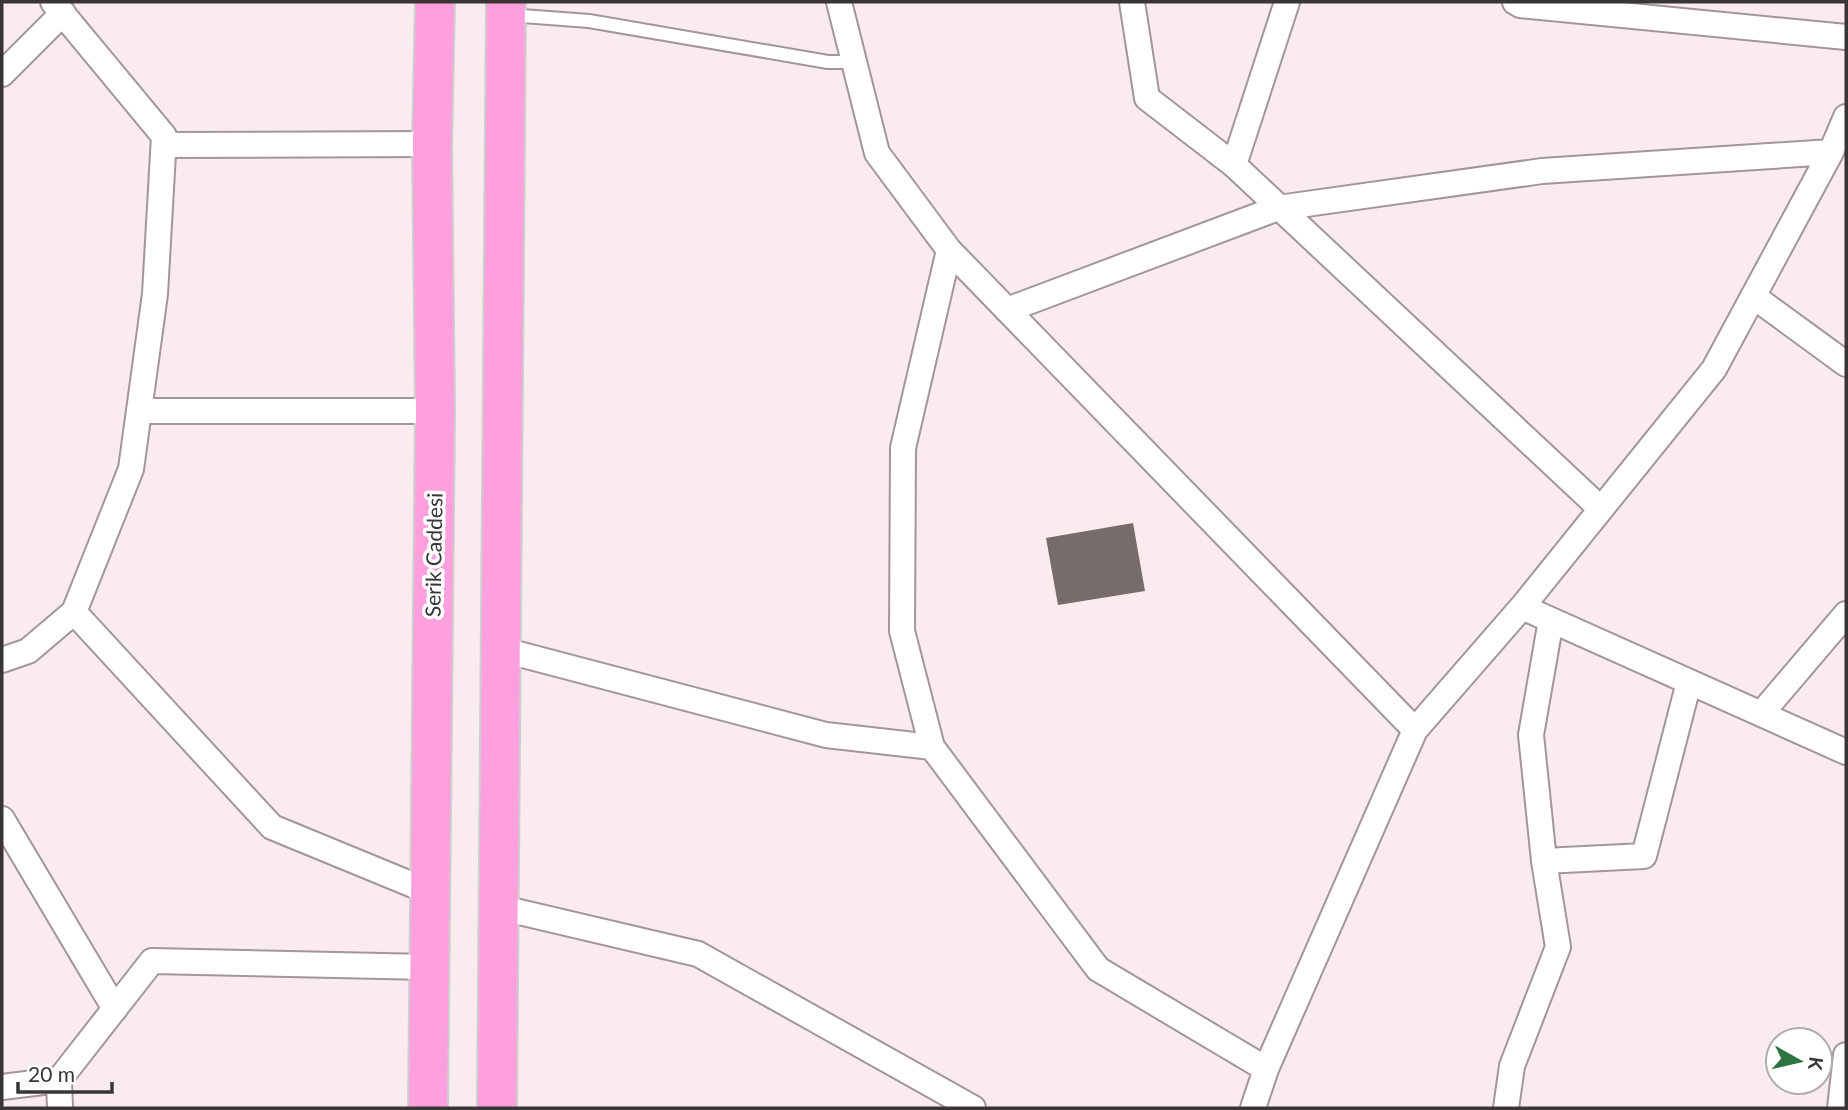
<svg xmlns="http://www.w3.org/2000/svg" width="1848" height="1110" font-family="Lato,sans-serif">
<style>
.building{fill:#776c69}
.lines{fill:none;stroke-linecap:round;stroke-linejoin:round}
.lane-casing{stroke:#a29698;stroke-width:16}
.street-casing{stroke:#a29698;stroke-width:28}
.highway-casing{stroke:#cfcecf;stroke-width:42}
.lane{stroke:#fff;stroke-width:12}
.street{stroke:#fff;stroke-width:24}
.highway{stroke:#fe9fde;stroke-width:38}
.labels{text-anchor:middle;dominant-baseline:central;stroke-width:7;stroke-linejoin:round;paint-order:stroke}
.street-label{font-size:21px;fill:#393435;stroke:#fff}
</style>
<rect width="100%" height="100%" fill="#faecee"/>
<path class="building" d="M1133,523L1145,591L1058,605L1046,538Z"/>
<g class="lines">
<defs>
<path id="lane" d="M509,15L589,21L828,62H855"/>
<path id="street" d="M839,2L877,153L949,250L1415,730
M1132,2L1147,98L1234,165L1601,509
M1515,2L1520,5L1846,37
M2,74L63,13
M164,145L432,144
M1234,165L1287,2
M949,250L903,448L902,631L932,747L1098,969L1266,1069
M1753,296L1846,364
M1007,310L1278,208L1542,171L1831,152
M139,411H435
M1522,607L1846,752
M74,612L272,827L430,892
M500,649L826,735L932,747
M2,660L28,651L74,612L131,469L155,294L164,136L53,2
M1761,714L1846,614
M2,819L115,1009
M1544,861L1531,735L1551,620
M498,907L698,954L973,1108
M59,1080L60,1108
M2,1087L59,1080L152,961L429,967
M1253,1108L1266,1069L1415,730L1522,607L1714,369L1831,152L1846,117
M1506,1108L1512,1066L1558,947L1544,861L1644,856L1689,682
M1840,1108L1846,1055"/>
<path id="highway" d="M428,1108L435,411L432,144L435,2
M497,1108L506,2"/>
</defs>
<use href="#lane" class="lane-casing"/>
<use href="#street" class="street-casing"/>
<use href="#highway" class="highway-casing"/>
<use href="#lane" class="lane"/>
<use href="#street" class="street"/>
<use href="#highway" class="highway"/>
</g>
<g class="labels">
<g class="street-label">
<text transform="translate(433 555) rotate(-89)">Serik Caddesi</text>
</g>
</g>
<rect width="1848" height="1110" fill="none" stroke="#393435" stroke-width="7"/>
<g transform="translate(1799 1061) rotate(98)"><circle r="33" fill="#ffffff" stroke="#b0aeae" stroke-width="2"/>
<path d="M0-5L12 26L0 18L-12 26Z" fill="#2d7440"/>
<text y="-10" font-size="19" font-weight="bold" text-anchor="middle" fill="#393435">K</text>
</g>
<path d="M18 1082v10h94v-10" fill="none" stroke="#393435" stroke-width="3.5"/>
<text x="28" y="1082" font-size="21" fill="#393435" stroke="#ffffff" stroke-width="5" paint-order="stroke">20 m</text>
</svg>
